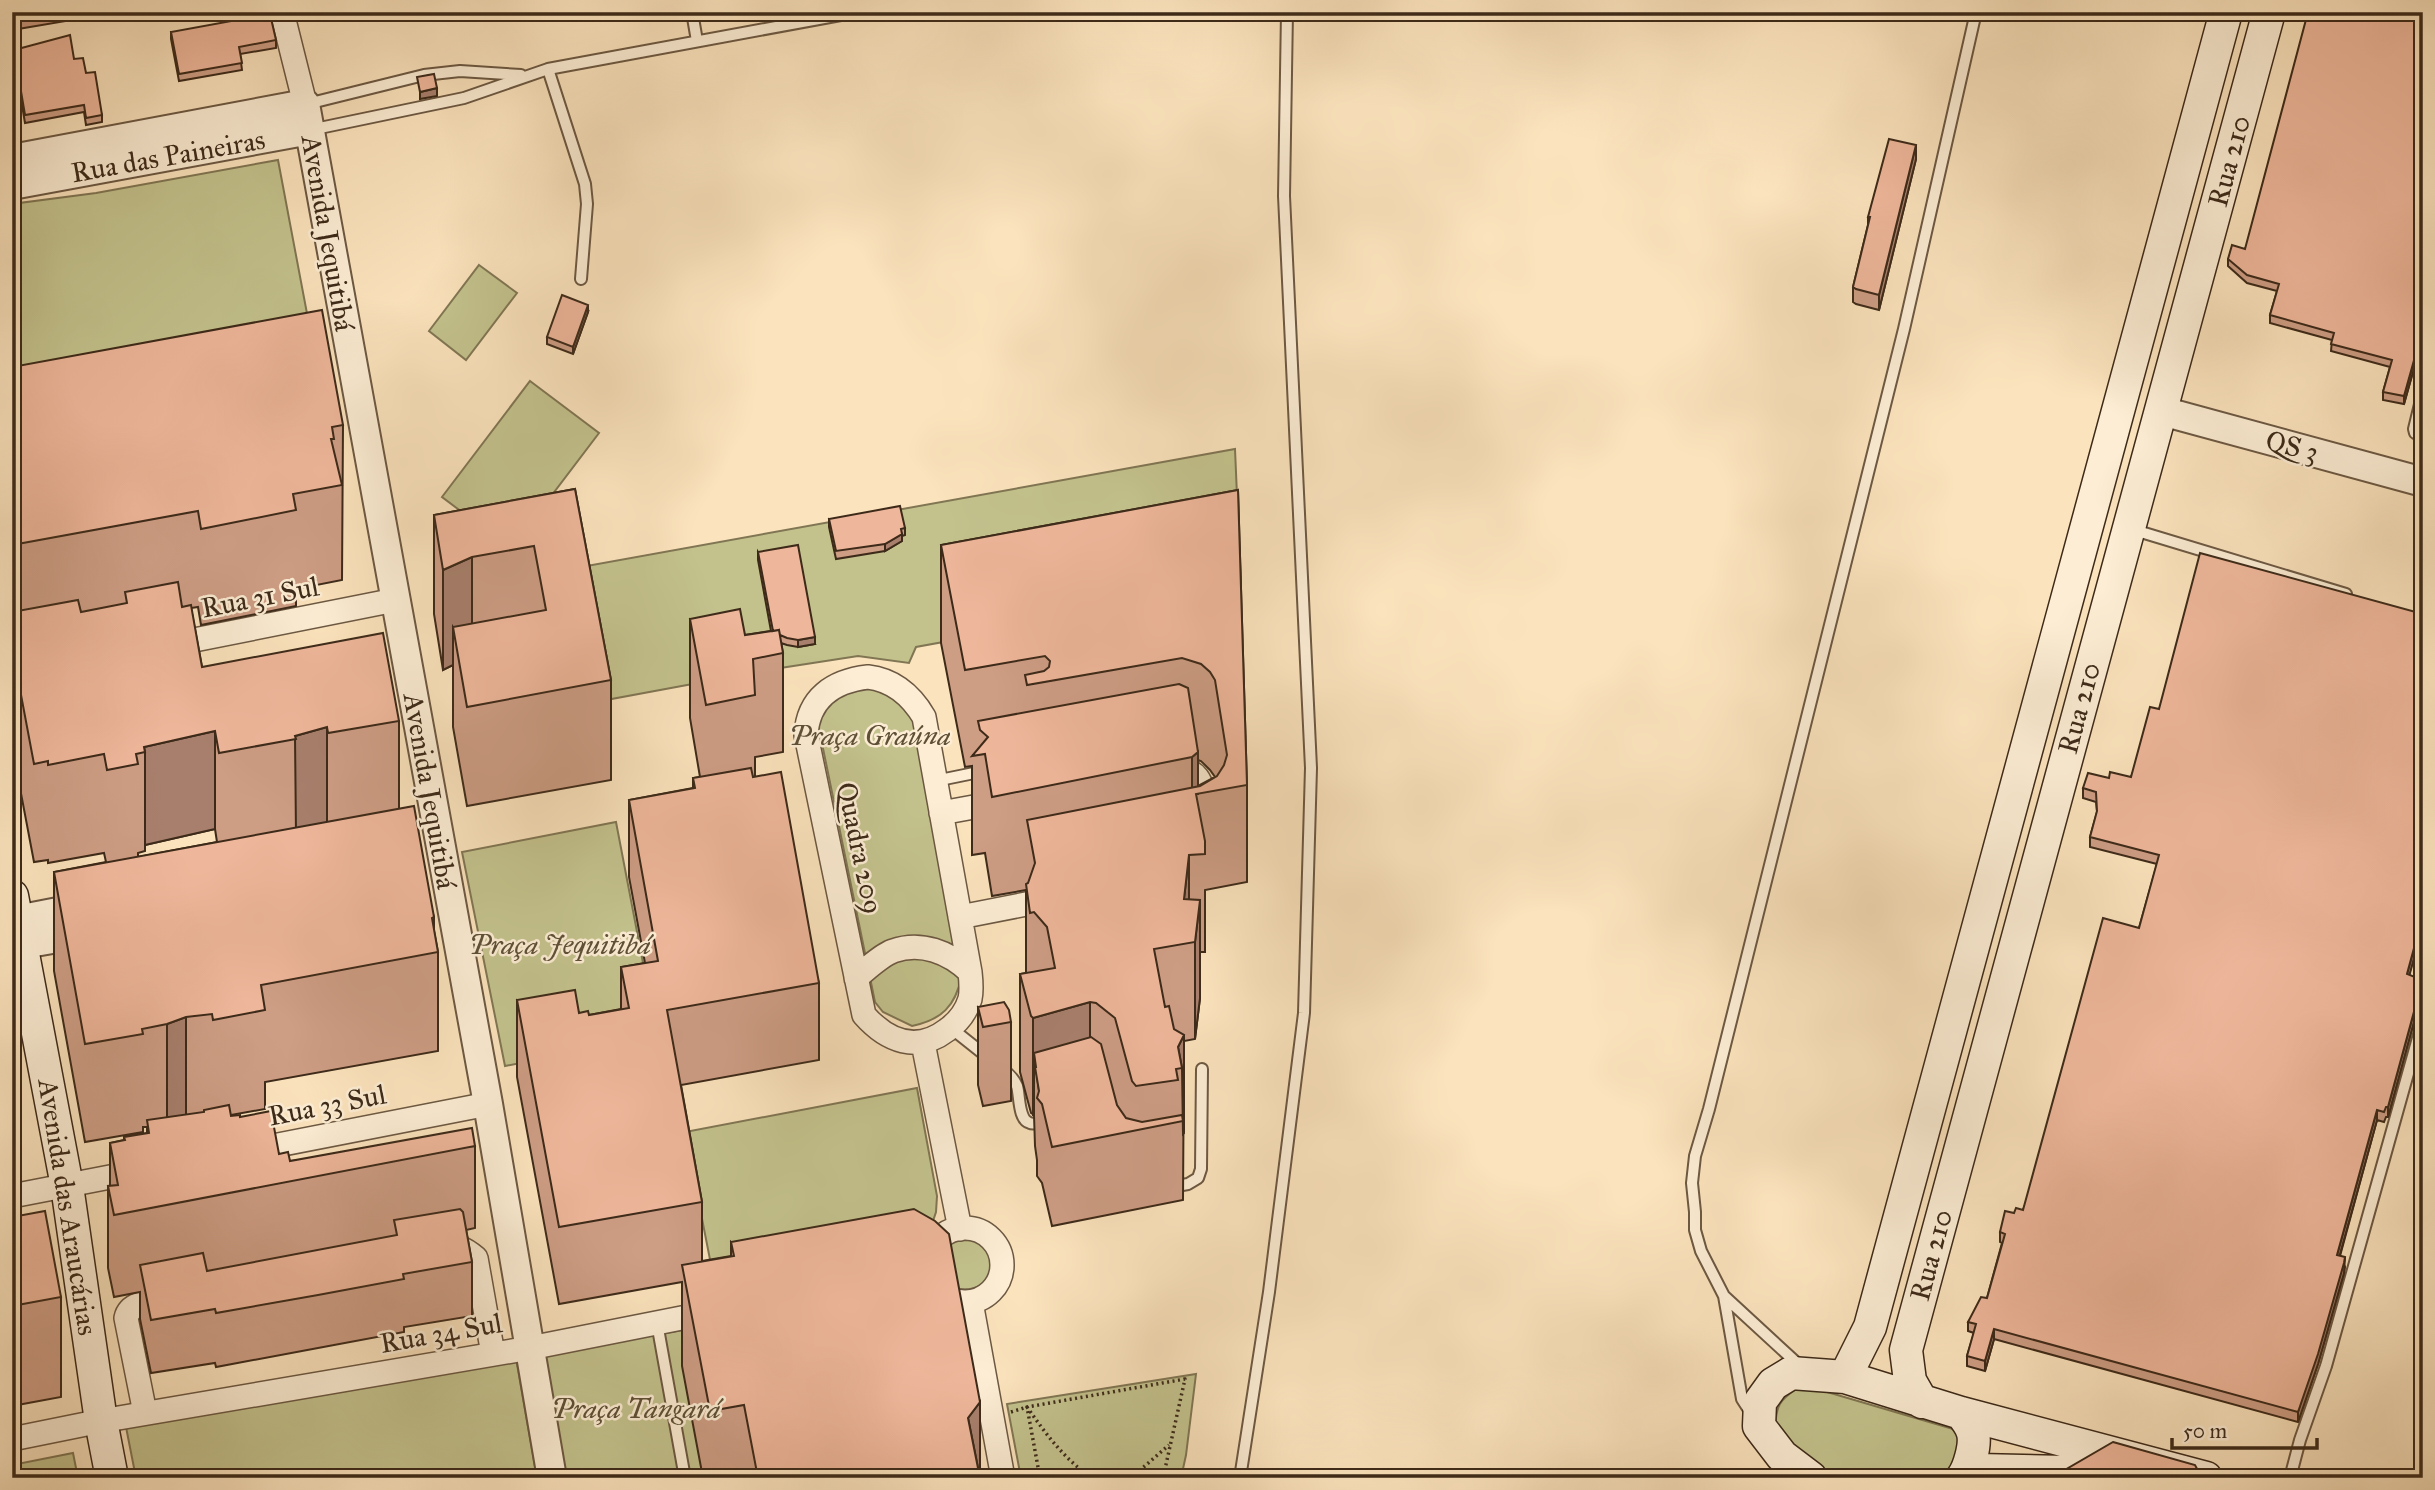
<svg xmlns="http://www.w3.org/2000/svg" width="2435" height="1490" font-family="'IM FELL Great Primer',serif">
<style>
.green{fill:#c3c28d;stroke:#807653;stroke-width:2}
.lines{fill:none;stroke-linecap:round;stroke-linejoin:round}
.service-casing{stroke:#6c5842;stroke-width:14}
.minor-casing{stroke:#6c5842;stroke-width:26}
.tertiary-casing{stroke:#6c5842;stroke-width:32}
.secondary-casing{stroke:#3d2a19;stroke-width:35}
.path{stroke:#3d2a19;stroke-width:3.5;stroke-dasharray:2 3.5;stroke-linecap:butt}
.service{stroke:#fcedd4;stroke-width:10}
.minor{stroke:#fcedd4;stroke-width:23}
.tertiary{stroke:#fcedd4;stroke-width:28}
.secondary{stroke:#fcedd4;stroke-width:32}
.wall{fill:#cd9d84;stroke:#3d2a19;stroke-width:2;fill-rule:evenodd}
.shaded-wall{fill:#a77f6c;stroke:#3d2a19;stroke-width:2}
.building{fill:#eeb69a;stroke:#3d2a19;stroke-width:2}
.labels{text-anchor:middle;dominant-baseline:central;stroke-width:5;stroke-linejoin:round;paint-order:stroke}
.street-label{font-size:28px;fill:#3d2a19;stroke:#fcedd4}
.park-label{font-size:28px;font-style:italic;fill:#5e5036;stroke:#fcedd4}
</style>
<rect width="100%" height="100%" fill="#fbe3bd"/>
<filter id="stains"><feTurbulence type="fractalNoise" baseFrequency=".00286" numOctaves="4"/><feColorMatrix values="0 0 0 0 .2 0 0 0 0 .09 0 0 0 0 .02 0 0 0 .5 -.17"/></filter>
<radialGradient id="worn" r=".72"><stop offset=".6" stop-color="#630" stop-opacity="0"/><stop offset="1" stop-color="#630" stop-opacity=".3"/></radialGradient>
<path class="green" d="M278,160L312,340L12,394V204L96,193Z
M479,265L517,293L466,360L429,331Z
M530,381L599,433L511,549L442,497Z
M1235,449L1241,588L916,647L909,663L858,656L774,669L606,700L581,567Z
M874,683L914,709L961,977C956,1006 941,1020 912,1026L883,1012L875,1002L818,724C827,693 847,693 874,683Z
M616,822L657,1036L505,1066L462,852Z
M917,1088L937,1196L936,1212L932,1224L715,1285L685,1132Z
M12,1109L20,1157L12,1158Z
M962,1233C1008,1236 1000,1299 954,1288L945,1241Z
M694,1328L722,1478H563L540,1355Z
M516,1358L537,1478H136L126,1427Z
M1196,1374L1186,1455L1181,1478H1021L1007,1404Z
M1798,1388L1817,1389L1953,1429L1962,1439L1949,1478H1835C1812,1466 1793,1447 1775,1429C1776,1406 1779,1400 1798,1388Z
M73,1453L78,1478H12V1465Z"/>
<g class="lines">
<defs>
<path id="service" d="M692,12L697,41
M548,69L585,184L587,204L581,279
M307,104L424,75L460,71L521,75
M310,130L464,98L548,69L857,12
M2423,392L2414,429L2415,433L2423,437
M2131,529L2346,594
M935,781L984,771
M951,1028L990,1059
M1002,1069C1008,1073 1014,1079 1017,1086C1020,1096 1018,1120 1030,1123C1034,1125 1042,1122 1047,1120
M1171,1187L1188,1184L1198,1178L1201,1169L1202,1069
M1724,1296L1701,1251L1695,1230V1212L1692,1183L1695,1156L1709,1109L1904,329L1976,12
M657,1323L685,1478
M1751,1413L1742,1399L1724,1296L1800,1366
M1240,1478L1269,1292L1304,1013L1311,768L1284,196L1287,12
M2290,1478L2300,1440L2326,1366L2423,1020"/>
<path id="minor" d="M282,12L305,104
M169,645L395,600
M868,677C893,680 911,695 924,717L970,972C971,981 972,990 970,999C966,1012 957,1023 947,1030C917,1053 887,1041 864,1015L806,735C808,698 833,681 868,677Z
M1169,771C1204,764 1202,790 1207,815
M941,813L1001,802
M960,917L1057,898
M856,978C867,969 880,956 893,951C921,941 949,952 970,972
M923,1043L960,1229
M247,1151L488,1104
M12,1196L141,1171
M928 1265a37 37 0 1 1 74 0a37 37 0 1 1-74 0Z
M442,1248C458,1245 464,1248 476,1258L493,1354
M971,1302L1003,1478
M145,1413L126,1318C130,1300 155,1302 171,1299
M12,1439L101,1421L530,1348L712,1312"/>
<path id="tertiary" d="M12,159L305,104L488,1104L552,1478
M12,185L310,130
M2162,411L2423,482
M12,921L89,906
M12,946L92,932"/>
<path id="secondary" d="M12,896L67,1186L101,1421L112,1478
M1845,1377L1870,1327L2226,12
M1922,1402L1910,1381L1906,1350L2269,12
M1961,1413C1966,1419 1971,1425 1973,1433C1976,1445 1969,1469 1962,1478
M1967,1472L1979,1470L2067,1472L2097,1478
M1811,1478L1782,1456L1759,1426L1760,1402L1773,1384L1791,1373L1845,1377L1961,1413L2206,1478"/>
</defs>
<use href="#service" class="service-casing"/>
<use href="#minor" class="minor-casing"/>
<use href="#tertiary" class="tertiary-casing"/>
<use href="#secondary" class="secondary-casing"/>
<path class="path" d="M1011,1412L1027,1407C1046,1434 1064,1459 1092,1478
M1040,1478L1027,1407L1185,1379L1163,1478
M1096,1478C1104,1472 1113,1471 1121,1478
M1131,1478L1169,1445"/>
<use href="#service" class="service"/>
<use href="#minor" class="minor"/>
<use href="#tertiary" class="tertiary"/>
<use href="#secondary" class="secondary"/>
</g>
<path class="wall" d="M12,12H66V21L12,30Z
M2423,12V336L2404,404L2383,400V392L2390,367L2331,351L2332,340L2270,323V315L2277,291L2247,283L2228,266V259L2245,249Z
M171,32L276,40V48L240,54L242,70L179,81L171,39Z
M14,50L74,59L86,73L102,115V122L86,125L84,112L25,123L14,57Z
M1916,159L1879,310L1856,304L1853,302V287L1868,225V217Z
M588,312L573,354L547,344V337Z
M12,367L343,425L342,580L296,589V606L201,625L198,607L191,608L202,667L399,721V808L434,917V931L438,952V1051L265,1082V1109L231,1115L240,1117L279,1154L290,1161L475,1146V1228L466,1230L472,1262V1316L404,1327V1332L318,1348L216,1367L215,1363L151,1373L140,1319V1292L114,1297L108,1268V1186H110V1143L124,1140V1137L147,1133V1127H143V1132L85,1142L54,971V872L106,862L104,853L48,863V860L34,862L12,746ZM215,829L217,842L138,857V853L145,851V845Z
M575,489L611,680V780L467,806L453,727V665L443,670L434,614V515Z
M1238,490L1247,785V882L1205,890V952H1200V998L1195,1039L1184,1041L1183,1200L1052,1226L1042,1183L1037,1176V1160L1035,1146L1034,1115L1031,1113L1020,1072V974L1026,973V890L992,896L985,853L972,855V766L965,767L941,643V545ZM1198,760L1201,761L1210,770L1215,777L1198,786Z
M829,519L905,528V535L902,536V541L885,551L836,559L829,527Z
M758,552L815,644L798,647L787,645L781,643L783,653V752L755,757V777L819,983V1060L681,1085L702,1202V1261L731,1256V1242L980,1478H703L682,1366V1282L559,1304L517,1077V1000L589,1015L621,1009V967L645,963L629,877V800L693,788V778L700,777L690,718V619L745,635L771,631L758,560Z
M2423,614V925L2409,975L2420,988L2415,1018L2388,1117H2386L2384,1122L2377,1120L2340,1256L2345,1267L2344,1273L2318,1364L2298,1422L1994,1339L1985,1371L1967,1366V1356L1974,1333L1968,1331V1322L1987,1298L2002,1243L2000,1242V1232L2014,1213L2023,1210L2139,928L2157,864L2090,847V837L2097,812L2096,802L2083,798V788L2109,778L2131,777L2159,709Z
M978,1007L1011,1022V1101L983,1106L978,1085Z
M12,1217L61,1297V1397L12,1406Z
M2423,1407V1430L2421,1429V1415Z"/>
<path class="shaded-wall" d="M437,88V96L420,99V92Z
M1916,145V159L1879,310V295Z
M588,305V312L573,354V347Z
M2423,328V336L2404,404V396Z
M902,534V541L885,551V544Z
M472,557V656L453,627V665L443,670V570Z
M815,637V644L798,647V640Z
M327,727V826L296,835L295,736Z
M215,731V829L145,845V752L144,747Z
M1198,752V794H1196L1192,855V757Z
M1189,855V943L1184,899Z
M1200,900V998L1195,1039V942Z
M2423,915V925L2407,984V974Z
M2420,979V988L2417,1002V992Z
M1090,1002V1099L1039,1091L1034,1053V1115H1033V1018Z
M2423,1003V1012L2415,1018L2388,1117V1107L2415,1008Z
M186,1017V1115L167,1123V1024Z
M1184,1035V1133L1183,1134L1182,1068L1178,1047Z
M2377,1110V1120L2337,1265V1255Z
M2345,1257L2344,1273L2318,1364L2298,1422V1412Z
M1994,1329V1339L1985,1371V1361Z
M980,1402V1478L968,1418Z"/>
<path class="building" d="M2308,12H2423V328L2404,396L2383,392L2392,360L2331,344L2334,333L2270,315L2279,284L2247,275L2228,259L2232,245L2245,249Z
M270,14L276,40L239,47L242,63L179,74L171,32Z
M70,35L74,59L83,58L86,73L95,72L102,115L86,118L84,105L25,115L14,50Z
M434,74L437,88L420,92L417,77Z
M1889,139L1916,145L1879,295L1856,289L1853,287L1870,217H1868Z
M562,295L588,305L573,347L547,337Z
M322,310L343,425L332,427L334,439H331L342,485L293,494L296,510L201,529L198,511L12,545V367Z
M575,489L611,680L467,707L453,627L546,610L534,546L472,557L443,570L434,515Z
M1238,490L1247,785L1196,794L1205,841V854L1189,855L1184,899L1200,900L1195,942L1154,949L1165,1007L1169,1006L1174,1029L1184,1035L1178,1047L1182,1068L1176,1069L1178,1080L1136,1086L1132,1081L1115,1018L1096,1003L1090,1002L1033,1018L1031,1016L1020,974L1055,968L1047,927L1034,912L1030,913L1026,884L1028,883L1035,863L1027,820L1200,786L1217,776L1224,765L1227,755L1215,680L1210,672L1201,664L1182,658L1027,685L1025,675L1044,671L1049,667L1050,661L1045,656L965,670L941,545Z
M900,506L905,528L901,529L902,534L885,544L836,551L829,519Z
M798,545L815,637L798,640L787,638L780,635L779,630L773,631L758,552Z
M2200,553L2423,614V915L2407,974L2420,979L2417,992L2423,994V1003L2415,1008L2388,1107H2386L2384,1112L2377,1110L2337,1255L2345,1257L2344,1263L2318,1354L2298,1412L1994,1329L1985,1361L1967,1356L1976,1324L1968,1322L1981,1297L1987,1298L2005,1234L2000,1232L2005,1211L2014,1213L2016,1208L2023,1210L2103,918L2139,928L2159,855L2090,837L2097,811L2096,792L2083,788L2088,773L2109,778L2110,772L2131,777L2150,707L2159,709Z
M178,582L182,607L191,605L202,667L383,633L399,721L328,733L327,727L295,736L296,739L219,753L215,731L144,747L145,752L136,754L138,764L107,770L104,754L48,765V761L34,764L12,647V612L78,600L81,612L127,603L125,592Z
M740,609L745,635L779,630L783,653L753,659L755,695L706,705L690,619Z
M1179,684L1188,688L1198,752L1192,757L992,797L985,754L972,756L988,737L980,730L978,721Z
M751,768L753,777L781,772L819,983L667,1010L702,1202L559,1227L517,1000L575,990L579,1013L588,1011L589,1015L629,1008L621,967L658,961L629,800L695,788L693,778Z
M414,806L434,917L432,918L438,952L261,985L265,1010L213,1020L212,1014L186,1017L167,1024L142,1029L143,1034L85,1044L54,872Z
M1004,1002L1009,1010L1011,1022L983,1027L978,1007Z
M1091,1037L1101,1044L1117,1105L1126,1118L1142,1122L1182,1115L1183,1121L1052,1147L1042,1104L1037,1098L1039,1091L1035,1067H1036L1034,1053Z
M229,1105L231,1116L240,1115V1117L271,1111L279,1154L288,1152L290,1161L472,1128L475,1146L114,1215L108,1186L118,1185L110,1143L125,1140L124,1137L149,1133L147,1120L204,1112V1110Z
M460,1209L463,1212L472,1262L403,1274L404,1279L318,1295L216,1313L215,1309L151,1320L140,1265L203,1253L207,1271L397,1235L394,1220Z
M914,1209L935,1221L949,1234L980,1402L968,1418L980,1478H758L744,1405L710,1411L682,1265L734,1256L731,1242Z
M45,1211L61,1297L12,1306V1217Z
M2113,1442L2195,1465L2202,1478H2051Z"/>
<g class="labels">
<g class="street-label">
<text transform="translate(168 156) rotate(-10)">Rua das Paineiras</text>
<text transform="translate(2229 161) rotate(-75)">Rua 210</text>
<text transform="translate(328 233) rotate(80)">Avenida Jequitibá</text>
<text transform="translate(2292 446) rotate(15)">QS 3</text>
<text transform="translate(260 597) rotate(-11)">Rua 31 Sul</text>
<text transform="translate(2079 708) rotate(-75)">Rua 210</text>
<text transform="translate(430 791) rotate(80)">Avenida Jequitibá</text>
<text transform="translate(860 848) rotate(78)">Quadra 209</text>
<text transform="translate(327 1105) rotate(-11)">Rua 33 Sul</text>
<text transform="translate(68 1207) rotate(81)">Avenida das Araucárias</text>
<text transform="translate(1931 1255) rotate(-75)">Rua 210</text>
<text transform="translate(441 1333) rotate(-10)">Rua 34 Sul</text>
</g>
<g class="park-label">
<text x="870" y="735">Praça Graúna</text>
<text x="560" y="944">Praça Jequitibá</text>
<text x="636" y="1408">Praça Tangará</text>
</g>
</g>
<rect width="2435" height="1490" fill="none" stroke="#fbe3bd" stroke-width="42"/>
<rect x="14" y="14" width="2407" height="1462" fill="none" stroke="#3d2a19" stroke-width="3.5"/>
<rect x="21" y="21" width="2393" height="1448" fill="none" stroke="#3d2a19" stroke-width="2"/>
<path d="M2172 1438v10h145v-10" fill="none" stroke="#3d2a19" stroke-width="3.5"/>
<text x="2183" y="1438" font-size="21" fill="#3d2a19" stroke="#fcedd4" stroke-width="5" paint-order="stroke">50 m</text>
<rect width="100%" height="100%" filter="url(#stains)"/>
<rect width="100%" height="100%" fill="url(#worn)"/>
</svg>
